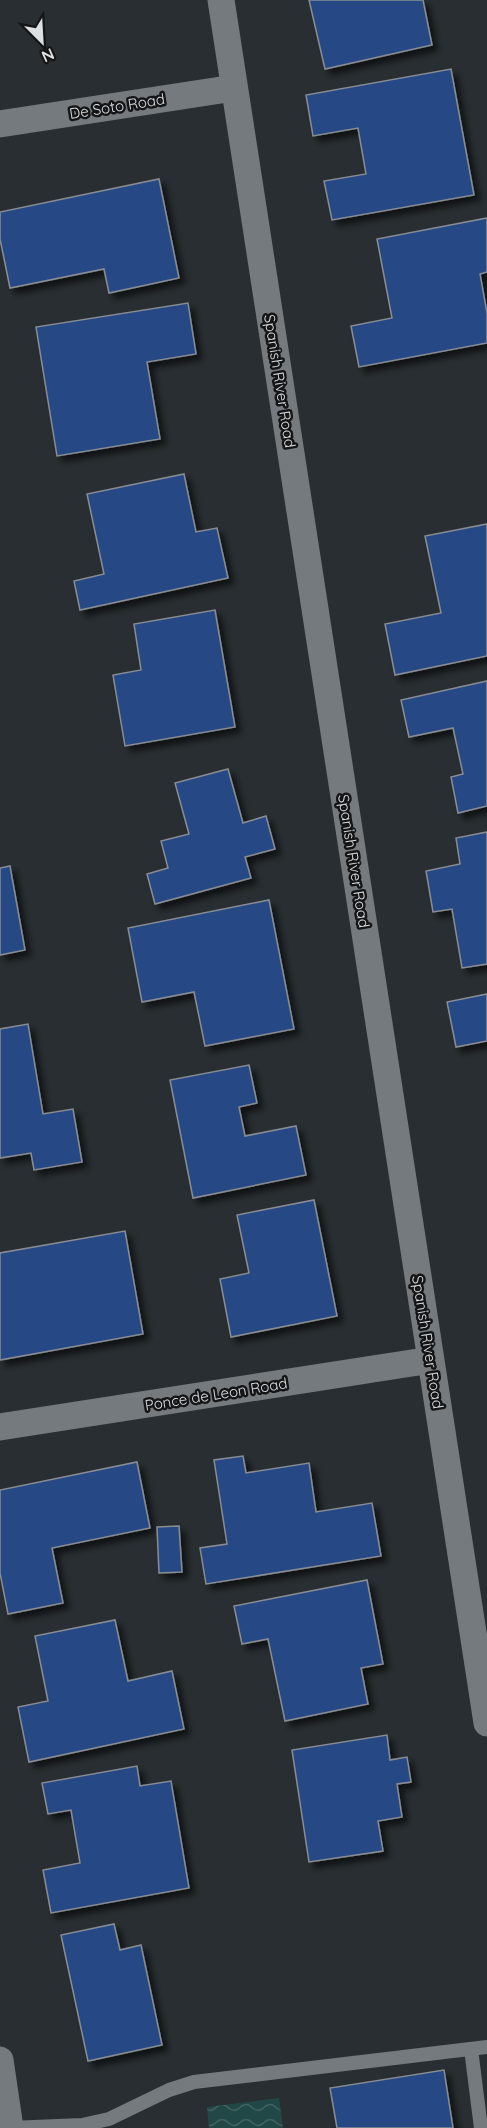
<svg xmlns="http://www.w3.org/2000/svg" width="487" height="2128" font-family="Quicksand,sans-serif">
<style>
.water{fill:url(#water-waves)}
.building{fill:#254886;stroke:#898d93;stroke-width:1.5;filter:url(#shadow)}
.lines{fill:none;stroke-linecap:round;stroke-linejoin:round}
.lane{stroke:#747a7e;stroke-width:14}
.street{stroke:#747a7e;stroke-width:27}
.labels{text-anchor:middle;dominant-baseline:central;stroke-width:5;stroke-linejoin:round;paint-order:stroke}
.street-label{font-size:15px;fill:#dce0e2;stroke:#131517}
</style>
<defs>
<pattern id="water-waves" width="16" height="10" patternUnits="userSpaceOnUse" patternTransform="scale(1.5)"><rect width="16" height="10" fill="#214846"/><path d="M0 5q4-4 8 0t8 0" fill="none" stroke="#416260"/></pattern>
<filter id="shadow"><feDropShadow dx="5.5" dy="5.5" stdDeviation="3" flood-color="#0009"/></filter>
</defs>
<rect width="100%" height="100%" fill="#282e31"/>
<path class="water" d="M279,2098L283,2128H209L207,2107Z"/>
<path class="building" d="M309,0H423L432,45L325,69Z
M451,69L474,195L332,220L324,181L366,174L358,128L313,136L306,95Z
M159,179L179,278L109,293L104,269L10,288L0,239V212Z
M487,218V272L480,274L487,313V343L359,367L351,326L392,318L377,239Z
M188,303L196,354L147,362L160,439L57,456L36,327Z
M184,474L196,532L217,528L228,578L80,610L74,581L104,574L87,494Z
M487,524V656L395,675L385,624L441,613L425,536Z
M215,610L235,727L125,746L113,675L141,670L134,624Z
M487,681V806L458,813L451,777L463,774L453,728L409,737L401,700Z
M228,769L243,823L266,816L275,849L245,857L251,878L155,904L147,874L168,868L161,841L189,834L175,783Z
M487,832V964L462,968L452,909L433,912L426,871L460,864L456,838Z
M10,866L25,950L0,955V868Z
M269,900L294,1029L205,1046L194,992L142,1002L128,928Z
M487,994V1041L456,1047L447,1002Z
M28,1024L43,1114L73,1109L82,1162L34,1170L31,1153L0,1158V1029Z
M249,1065L257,1103L239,1107L245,1136L296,1126L306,1175L193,1198L170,1080Z
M314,1200L337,1316L231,1337L220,1279L249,1273L237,1215Z
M125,1231L143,1334L0,1360V1253Z
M243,1456L246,1473L309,1463L316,1512L372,1503L381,1556L206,1584L200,1548L227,1544L214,1460Z
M137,1462L150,1528L52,1548L63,1603L8,1614L0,1573V1490Z
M179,1526L182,1572L159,1573L157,1527Z
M367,1580L383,1664L361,1668L368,1704L285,1721L268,1639L242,1644L234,1606Z
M115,1620L128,1681L172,1671L184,1729L29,1762L18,1707L48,1701L35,1636Z
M387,1735L390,1760L407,1757L411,1782L397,1784L402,1817L378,1821L383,1851L309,1862L292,1750Z
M137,1766L140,1786L171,1781L189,1888L51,1913L43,1870L80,1863L71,1810L48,1814L42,1783Z
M114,1924L120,1950L141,1945L162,2045L88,2061L61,1935Z
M444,2070L453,2128H337L330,2088Z"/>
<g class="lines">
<path class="lane" d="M471,2049L481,2128
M10,2128L82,2125L109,2119L169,2090L194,2082L487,2047"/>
<path class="street" d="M221,0L487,1723
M0,124L234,88
M0,1427L431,1360
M0,2060L10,2128"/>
</g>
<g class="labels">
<g class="street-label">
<text transform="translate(117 106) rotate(-9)">De Soto Road</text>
<text transform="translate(280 381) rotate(81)">Spanish River Road</text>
<text transform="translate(354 861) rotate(81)">Spanish River Road</text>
<text transform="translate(428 1342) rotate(81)">Spanish River Road</text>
<text transform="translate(216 1394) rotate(-9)">Ponce de Leon Road</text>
</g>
</g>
<g transform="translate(42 42) rotate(156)" stroke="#131517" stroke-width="4.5" paint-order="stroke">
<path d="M0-4.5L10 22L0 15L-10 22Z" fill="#dce0e2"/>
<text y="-9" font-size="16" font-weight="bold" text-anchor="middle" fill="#dce0e2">N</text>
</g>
</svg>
